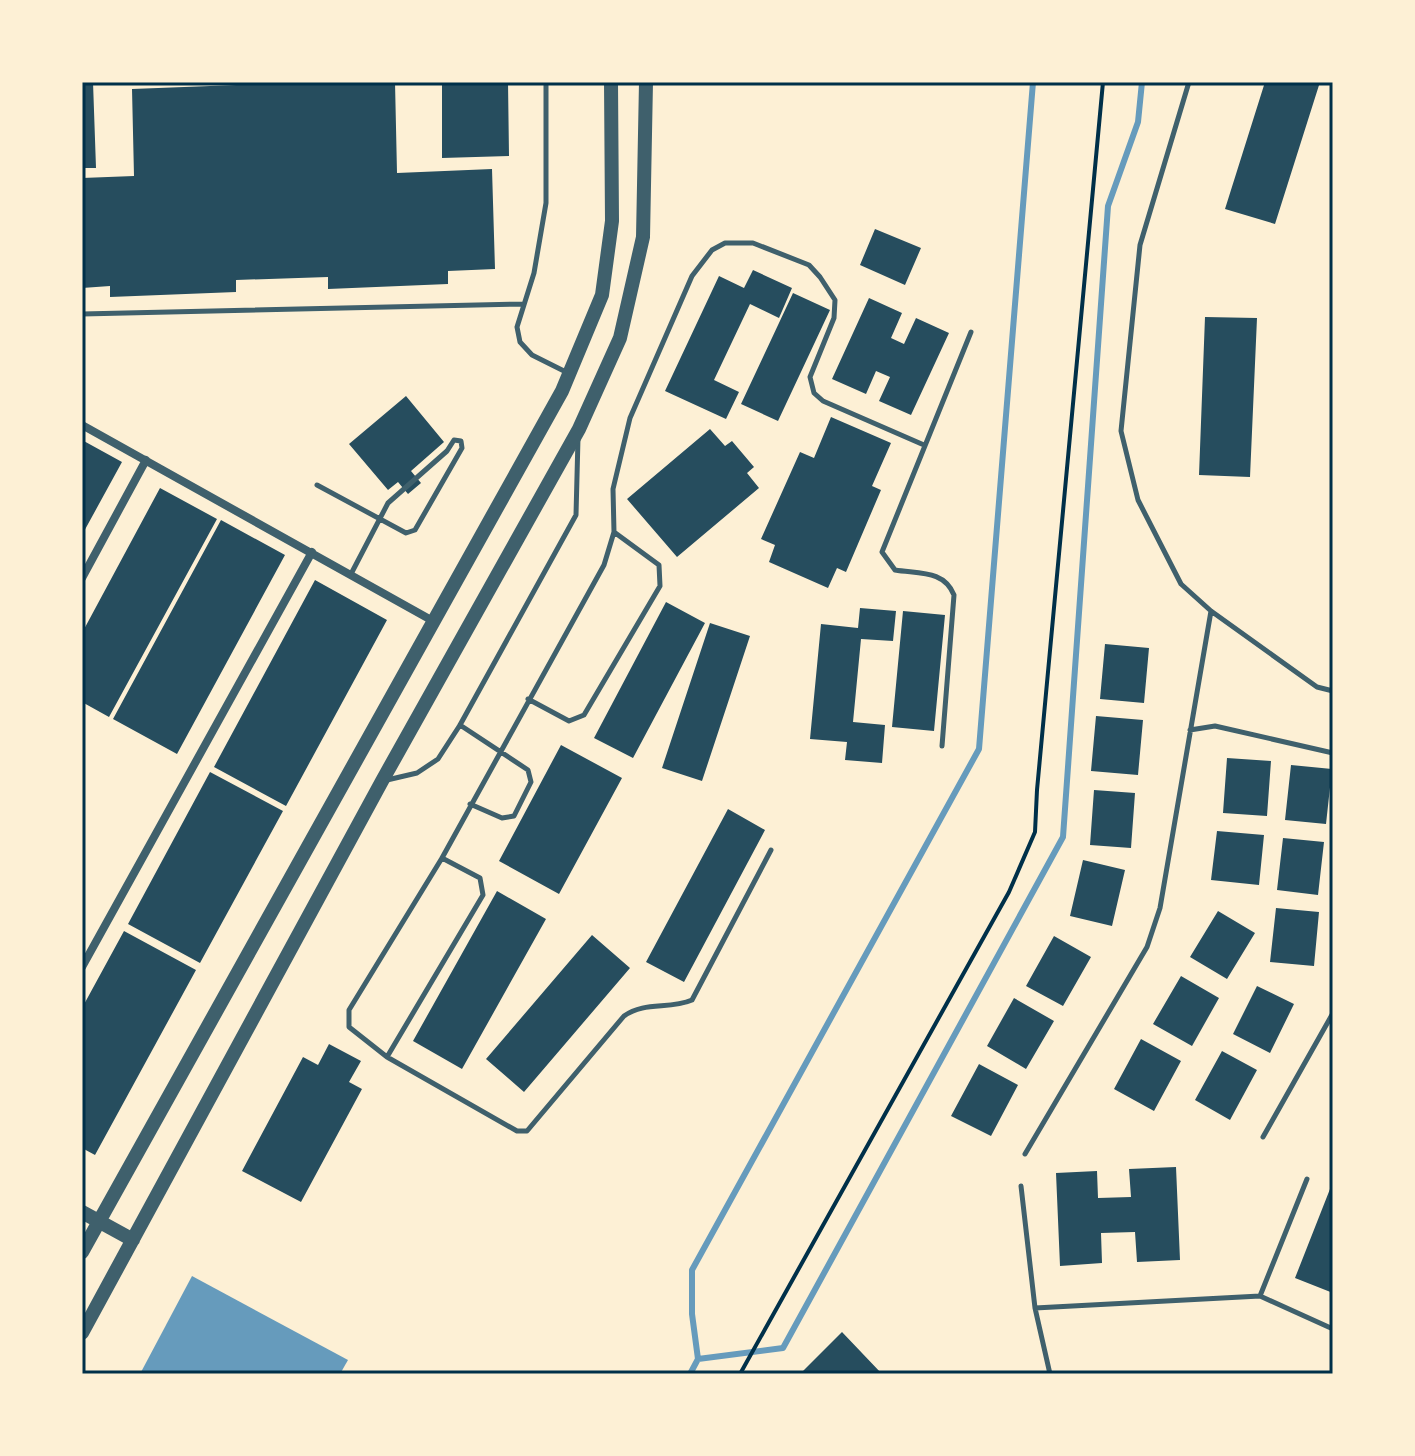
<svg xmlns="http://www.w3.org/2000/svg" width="1415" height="1456" font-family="Arial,sans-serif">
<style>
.water{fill:#669bbc}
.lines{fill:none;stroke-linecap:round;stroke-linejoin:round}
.stream{stroke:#669bbc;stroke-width:6}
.building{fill:#264d5e}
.path{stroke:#003049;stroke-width:4}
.service{stroke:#3f606c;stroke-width:5}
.minor{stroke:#3f606c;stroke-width:8}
.tertiary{stroke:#3f606c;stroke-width:14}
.neatline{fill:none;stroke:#003049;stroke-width:3}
</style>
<rect width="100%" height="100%" fill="#fdf0d5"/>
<path class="water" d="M192,1276L348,1360L340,1374H140Z"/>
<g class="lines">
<path class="stream" d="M698,1359L783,1348L1063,837L1108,206L1138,122L1142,82
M690,1374L698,1359L692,1314V1270L979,749L1033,82"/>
</g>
<path class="building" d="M82,82H93L96,168H82Z
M311,82H395L397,173L492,169L495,269L448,271V284L328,289V277L236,280V292L110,297V286L82,288V178L134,176L132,89Z
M442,82H508L509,156L442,158Z
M1265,82H1320L1275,224L1225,209Z
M875,229L921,248L905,285L860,265Z
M753,270L792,288L779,318L750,304L714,380L739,392L726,419L665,391L719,276L744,288Z
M793,293L830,310L778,421L741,404Z
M869,298L902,313L891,338L904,344L916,318L949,333L911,415L879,401L890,377L876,371L866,394L832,379Z
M1205,317L1257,318L1250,477L1199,475Z
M406,396L444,442L411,471L421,483L408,494L398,482L388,490L349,444Z
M831,417L891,443L872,486L881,490L846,572L837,568L828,588L769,562L775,545L761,539L800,452L814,458Z
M710,429L725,446L732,441L754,467L747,473L759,488L677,557L627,499Z
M82,440L122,462L82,535Z
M160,488L217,519L109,717L82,702V633Z
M221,520L285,555L177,754L113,719Z
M315,580L387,620L286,806L214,767Z
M666,602L705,623L633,758L594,738Z
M860,608L896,611L893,641L861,639L853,722L885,725L882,763L845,760L847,742L810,739L821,624L858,628Z
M903,611L945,615L934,731L892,727Z
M710,623L750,636L702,781L662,768Z
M1105,644L1149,648L1144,703L1100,699Z
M1096,716L1143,720L1138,775L1091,771Z
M561,745L622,778L559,894L499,861Z
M1227,758L1271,761L1267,816L1223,813Z
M1291,765L1332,769L1326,824L1285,820Z
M210,772L283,811L200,963L128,924Z
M1094,790L1135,793L1131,848L1090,845Z
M728,809L765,830L684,982L646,962Z
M1217,831L1264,835L1259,885L1211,880Z
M1283,838L1324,842L1318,895L1277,890Z
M1083,860L1125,870L1112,926L1070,916Z
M497,891L546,919L462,1069L413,1041Z
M1276,908L1319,912L1314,966L1270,962Z
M1218,911L1255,933L1227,979L1190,957Z
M124,931L196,970L95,1155L82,1148V1008Z
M592,935L630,968L524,1092L486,1059Z
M1054,936L1091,957L1063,1006L1026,986Z
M1181,976L1219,998L1192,1046L1153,1024Z
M1257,986L1294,1004L1270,1053L1233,1034Z
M1014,998L1054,1021L1026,1069L987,1046Z
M1141,1039L1181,1061L1154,1111L1114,1089Z
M329,1044L361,1061L349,1082L362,1089L301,1202L242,1171L303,1057L318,1065Z
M1222,1051L1257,1070L1230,1120L1195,1100Z
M979,1064L1018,1085L991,1136L951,1116Z
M1176,1167L1180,1260L1137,1262L1135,1232L1101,1233L1102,1263L1060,1266L1056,1173L1097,1171L1098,1198L1131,1197L1129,1169Z
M1330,1189L1333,1190V1293L1295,1278Z
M842,1332L882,1374H800Z"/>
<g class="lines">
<path class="path" d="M740,1374L1009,892L1035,832L1037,790L1103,82"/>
<path class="service" d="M546,82V203L534,273L517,327L520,342L532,355L568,373
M1189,82L1140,245L1121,431L1138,500L1181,584L1211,611L1317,687L1333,691
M82,314L523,304
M317,485L406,533L415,530L462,448L461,441L454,440L447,451L388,503L351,574
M528,699L569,721L584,715L660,586L659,565L614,532
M460,725L528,770L531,782L514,816L502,818L470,804
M1190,730L1215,726L1333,753
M942,746L954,595C944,570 919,574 895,570L882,552L971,332
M387,780L417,773L438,759L460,725L576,515L578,438
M771,850L692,1000C669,1010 645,1001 624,1016L527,1131H517L387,1057L349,1027V1010L442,858L604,565L614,532L613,489L630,418L692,276L712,250L725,243H753L809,265L820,277L835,300L834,318L810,377L814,393L823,401L924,445
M387,1057L483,895L480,878L442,858
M1263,1137L1333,1013
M1025,1154L1147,947L1160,908L1211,611
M1021,1186L1035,1308
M1260,1296L1307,1179
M1050,1374L1035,1308L1260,1296L1333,1329"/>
<path class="minor" d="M82,425L433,621
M82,578L146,460
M82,967L312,552"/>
<path class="tertiary" d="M82,1212L133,1240
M82,1252L562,391L602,295L612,221L611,82
M82,1333L382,781L579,429L620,338L643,237L646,82"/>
</g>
<rect width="1415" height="1456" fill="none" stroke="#fdf0d5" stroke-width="168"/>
<rect x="84" y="84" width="1247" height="1288" class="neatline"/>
</svg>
